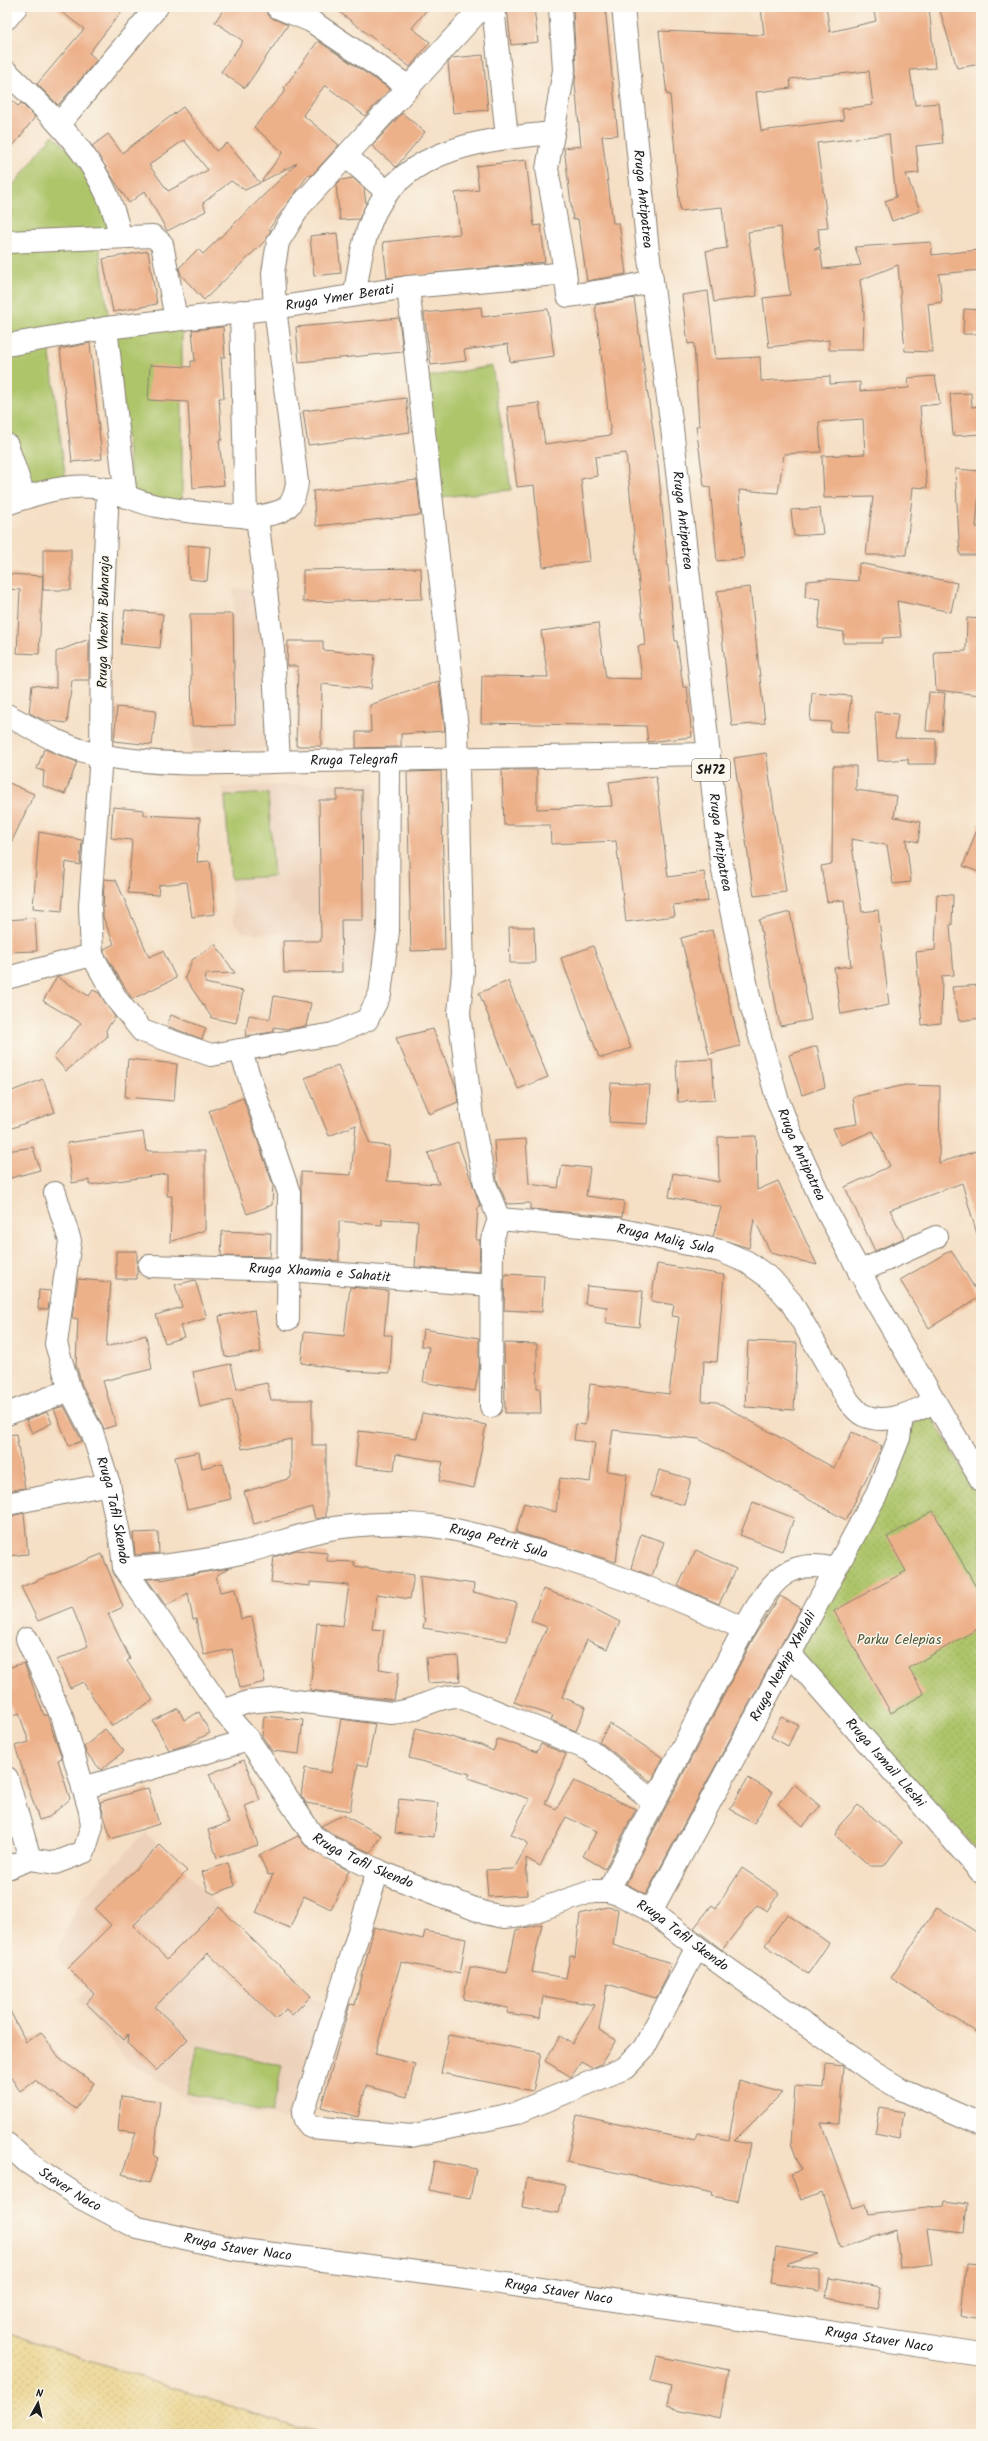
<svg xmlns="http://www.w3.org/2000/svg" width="988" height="2441" font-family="Kalam,sans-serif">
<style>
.built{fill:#edd1ba}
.green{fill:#aec56a;stroke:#657043}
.sand{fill:url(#sand-dots);stroke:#857b5d}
.park{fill:url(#park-dots);stroke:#657043}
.building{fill:#edb18a;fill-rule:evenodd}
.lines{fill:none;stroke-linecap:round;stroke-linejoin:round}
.minor-casing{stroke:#887e70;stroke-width:24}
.major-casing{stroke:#887e70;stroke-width:24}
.minor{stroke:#fff;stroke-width:22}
.major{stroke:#fff;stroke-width:22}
.labels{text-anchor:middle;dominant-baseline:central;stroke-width:3;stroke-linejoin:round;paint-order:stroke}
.shield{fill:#fbf7ec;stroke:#5f5e5a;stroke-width:1}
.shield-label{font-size:13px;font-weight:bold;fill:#1c1c1c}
.street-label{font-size:14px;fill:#1c1c1c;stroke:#fbf7ec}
.park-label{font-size:14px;fill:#4f5737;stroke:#fbf7ec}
</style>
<defs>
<pattern id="sand-dots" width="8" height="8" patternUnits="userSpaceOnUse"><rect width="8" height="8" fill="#eeda9e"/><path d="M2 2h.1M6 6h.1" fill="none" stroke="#ccba88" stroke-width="1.8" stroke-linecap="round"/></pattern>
<pattern id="park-dots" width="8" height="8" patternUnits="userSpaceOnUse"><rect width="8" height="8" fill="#aec56a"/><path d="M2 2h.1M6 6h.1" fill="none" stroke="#95a95b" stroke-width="1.8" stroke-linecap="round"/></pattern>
</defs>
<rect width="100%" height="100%" fill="#fbf7ec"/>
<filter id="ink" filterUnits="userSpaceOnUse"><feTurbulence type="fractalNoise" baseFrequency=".025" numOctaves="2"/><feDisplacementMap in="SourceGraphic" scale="8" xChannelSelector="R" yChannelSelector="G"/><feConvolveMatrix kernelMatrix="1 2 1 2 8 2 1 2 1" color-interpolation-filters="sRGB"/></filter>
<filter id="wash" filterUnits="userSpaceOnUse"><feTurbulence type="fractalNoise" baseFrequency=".012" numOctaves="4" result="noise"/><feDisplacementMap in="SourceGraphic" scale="16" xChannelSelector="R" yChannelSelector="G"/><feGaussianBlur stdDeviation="0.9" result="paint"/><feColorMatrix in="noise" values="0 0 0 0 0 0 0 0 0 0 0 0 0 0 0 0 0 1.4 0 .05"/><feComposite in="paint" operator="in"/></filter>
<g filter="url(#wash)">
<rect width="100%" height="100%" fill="#f5dfc5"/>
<path class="built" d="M234,589L259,590L271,748L192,750L190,614H233Z
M375,782L374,921L384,940L378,972L284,973L283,934L244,933L234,923L222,787Z
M145,1833L160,1845L219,1907L311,1996L327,2005L289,2120L191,2102L127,2060L77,2000L88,1989L55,1956L80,1900Z"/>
<path class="green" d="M53,135L75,156L98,194L113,231L97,230L109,322L182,309V505L133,493L114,339L47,331L66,482L30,490L7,426V193Z
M492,366L511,490L441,497L427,377Z
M268,793L274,876L231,879L225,796Z
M198,2046L282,2066L271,2113L187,2093Z"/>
<path class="sand" d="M7,2333L300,2429L325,2434H7Z"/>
<path class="park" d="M930,1414L981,1499V1855L799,1651L900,1466L910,1427Z"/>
<g id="blocks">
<path class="building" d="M55,7H125L89,53L97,60L58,105L37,84L84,29Z
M225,7H261L272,18L288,25L245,88L221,72L243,41L215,22Z
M333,7H429L412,28L430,42L410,67Z
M507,7H534L538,42L511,45Z
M573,7H605L618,135L602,136L613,223H619L626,274L587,281L578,219L573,220L564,148L581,146L575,83L576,69Z
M761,7H826L830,32L876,21L873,7H929L935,68L910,70L915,105L939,103L943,143L916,146L919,173L906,174L920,211L892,221L885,201L896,197L889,134L817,143L828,228L818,229L820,247L814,249H820L823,269L861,265L855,247L931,242L932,255L979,250L981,270L939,274L942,302L928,304L933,352L905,351L898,265L860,280L864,313L863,350H829V340L769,347L763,298L790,295L781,227L748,232L757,296L714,302L706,251L727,248L722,207L680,211L670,94L667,95L659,31L764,35ZM869,71L873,105L842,109L844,120L761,131L756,92L791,88L790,79Z
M939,7H981V64L957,68Z
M318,41L390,89L365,116L325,85L303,115L339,145L311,176L309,174L269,229L271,230L266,240L204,300L181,275L179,268L198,249L203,254L297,163L261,182L283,152L254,127L286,90L284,88Z
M483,55L488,110L453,113L448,63L452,58Z
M7,97L18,106L21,103L35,117L7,154Z
M183,107L216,151L227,143L260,183L245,190L231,181L203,203L206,211L167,231L145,191L129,203L92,146L108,134L122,153ZM184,140L208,170L168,191L149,165Z
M402,113L425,132L396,167L372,146Z
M526,160L534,226L541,225L545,262L387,278L383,242L460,234L455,193L479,190L476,166Z
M353,178L364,188L366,204L359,219L340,220L336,185L341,180Z
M337,233L341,273L314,276L310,236Z
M148,251L157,304L113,312L103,259Z
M708,291L716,359L760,357L761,381L830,376V384L860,382V391L909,388L908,378L935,376L940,404L920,406L927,488L913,487L906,555H866L873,497L824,498L822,456L865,454L863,419L819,422L821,452L784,454L778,493L739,490L744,558L717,561L710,487L704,486L696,426H699L694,343L688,344L682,295Z
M634,298L658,465L675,641H677L683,687H687L692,737L648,742L646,726L481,723L482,676L548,677L541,631L598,623L606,678L642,679L638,646L645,645L626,453L595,457L597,476L581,479L590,561L543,567L534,485L517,487L507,407L539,403L545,444L611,435L595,305Z
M481,307L482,317L548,309L554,356L510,362L508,344L464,350L466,361L431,365L424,313Z
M964,309L981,310V334H963Z
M399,318L403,352L299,362L296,327Z
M223,327L225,357H221L224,398H219L222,440H219L224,485L193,488L188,402L148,400L150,365L191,367V361H195L192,330Z
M90,343L102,459L72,462L60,349Z
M971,393L972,407L981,406V434L953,436L950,394Z
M406,398L410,432L308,445L303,411Z
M955,469L981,471L976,527H981V555H960Z
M417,480L421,515L316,526L313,491Z
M820,508L823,534L794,536L791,510Z
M188,545L210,547L207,581L189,579Z
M43,549H71V590H43Z
M859,563L957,583L951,612L897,601L901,637L883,638L882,643H843L844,632L818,628L821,599L805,597L806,581L829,579L858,581Z
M421,568L422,599L303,602V570Z
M7,574L43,576L39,654L17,653L20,590L7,589Z
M750,587L765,723L732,726L717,591Z
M125,610L163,614L160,648L121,644Z
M190,614H233L235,725L192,726Z
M967,618L981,619V695L936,690L934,652L966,651Z
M89,639V680H72L67,723L44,720L29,713L32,685L56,688V652Z
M288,641H323V650L375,655L371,689L322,684L321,746H296L298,666H287Z
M439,681L445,731L401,734V747L356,748V732H371L370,705Z
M929,692L945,693L942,731H926Z
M812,693L851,696L848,732L830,731L831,722L810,721Z
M117,707L156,711L152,745L114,741Z
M875,712L898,714L895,738L936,739V764H908V759L878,761Z
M44,749L77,762L65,794L43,786L44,771L37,769Z
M766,753L786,892L754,896L734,758Z
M833,766H856V790L897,796L894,817L921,822L918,842L906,839L911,882L893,884L887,845L851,839L862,912L878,910L889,1005L841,1014L834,968L851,966L844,900L827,902L821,866L832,864Z
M502,770H537V809L612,806L609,782L656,776L668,877L704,872L708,901L673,905L675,916L626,922L616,841L551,844L550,825H504Z
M441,771L445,950L411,951L407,772Z
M7,782L34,794L7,852Z
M337,790H362L363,920H341L342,972L284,973L283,941H321L319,800H337Z
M113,807L144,810V815L200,818L197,862L210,861L215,914L192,917L187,882L159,885L158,895L128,893L132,840L111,838Z
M980,822L981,823V873L963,866Z
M39,832L82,840L80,865L66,862L62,911L33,908Z
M104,879L116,880L149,957L163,951L176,978L132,999L104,952V949L114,944L103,917Z
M937,894L953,895L952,925H950L954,975L942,976L941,1023L922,1025L916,952L935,950Z
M790,912L811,1020L780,1026L759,920Z
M35,918L37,951L9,952L7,920Z
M509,927H534L535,963H510Z
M712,930L740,1046L709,1054L681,938Z
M215,944L235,973L206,974L205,983L243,991L236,1023L212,1018L185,978L192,960Z
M593,946L631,1048L605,1057H599L561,958Z
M57,977L89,996L93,990L99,993L115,1017L106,1030L107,1037L66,1071L54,1057L81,1023L43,1001Z
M508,981L548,1077L518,1089L479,993Z
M981,985V1018L959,1021L952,987Z
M274,996L311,1003L306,1026L287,1029L274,1027L273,1032L245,1036L249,1015L270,1019Z
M171,1015L206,1028L202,1039L167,1026Z
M433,1029L456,1087L458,1102L429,1114L396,1038Z
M817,1046L825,1087L802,1095L789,1055Z
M128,1059L177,1064L174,1101L125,1097Z
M712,1059L715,1100L678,1102L676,1061Z
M338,1065L370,1144L390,1146L387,1181L439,1184L428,1153L458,1142L480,1206H478L476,1240H480L479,1272L415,1267L418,1221L382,1219V1225L339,1221V1261L301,1258V1172L351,1175L356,1125L329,1136L305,1078Z
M43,1079L55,1112L7,1130V1093Z
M611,1083L650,1085L647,1124L609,1122Z
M905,1085L940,1086L939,1163L976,1151L981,1167V1233L977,1234L962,1183L890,1210L904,1238L875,1251L845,1187L890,1166L873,1131L840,1145L833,1128L857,1124L853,1097Z
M243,1098L273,1185L272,1205L247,1214L209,1111Z
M143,1132L146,1151H205V1230L170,1242L172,1196H167V1174L89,1185V1180L72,1183L67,1143Z
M756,1136L757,1190L778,1181L817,1265L771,1253L754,1219L749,1248L713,1237L721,1207L669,1197L673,1173L719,1182L718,1137Z
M526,1139L529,1184L558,1188L562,1165L590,1168L586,1196L624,1201L622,1217L530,1209V1203L507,1204L497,1180L494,1141Z
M33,1147L40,1170L7,1179V1151Z
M222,1231L271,1233L270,1257L221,1256Z
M951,1250L980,1297L929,1328L900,1280Z
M116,1251H137V1279H116Z
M657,1264L724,1275L717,1362L704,1361L702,1401L717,1402L834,1468L852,1432L882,1446L846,1520L699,1439L613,1430L607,1471L627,1474L616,1562L516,1532L524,1503L556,1512L560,1478L590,1482L595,1443L574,1440L576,1424L585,1425L590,1384L669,1394L679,1317L672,1316L674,1305L651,1301Z
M505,1274L544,1276L542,1312L504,1310Z
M78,1279L111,1282L106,1347L146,1335L152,1369L103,1381L116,1425L104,1429L82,1385L76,1365L78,1319L72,1318Z
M195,1280L207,1318L180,1326L184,1337L165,1343L156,1315L182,1307L175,1285Z
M587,1286L643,1291L639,1327L606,1323L607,1307L585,1304Z
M350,1287L388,1291L384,1335H392L390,1373L353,1371L301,1363L304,1332L344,1336Z
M39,1290L51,1291L48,1309H38Z
M254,1310L261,1352L225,1357L219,1316Z
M423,1329L479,1338V1370L475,1391L423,1382L429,1347L421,1346Z
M748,1341L797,1343L794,1410L745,1407Z
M504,1343L537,1344V1388H540L541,1413H505Z
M231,1364L237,1389L267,1383L271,1400H312V1445H326V1517L315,1519L312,1507L254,1524L244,1492L291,1478V1439L242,1449L232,1400L200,1407L193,1372Z
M64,1406L82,1441L69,1446L54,1409Z
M47,1412L52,1423L32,1433L26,1420Z
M422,1413L486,1425L474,1488L439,1481L443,1462L396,1454L394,1470L355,1466L359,1431L417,1438Z
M16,1434L25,1488L7,1491V1435Z
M199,1452L202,1468L223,1463L231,1499L187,1509L175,1457Z
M659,1470L691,1479L684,1505L651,1496Z
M753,1502L794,1518L782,1551L740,1535Z
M933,1511L981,1596V1627L909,1668L924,1694L891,1713L834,1611L906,1571L887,1537Z
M24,1513L28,1554L7,1556V1517Z
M158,1532L159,1553L135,1555L133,1533Z
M641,1534L664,1542L652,1576L631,1568Z
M296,1550L327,1553V1561L355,1562L354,1566L414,1575L410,1599L377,1594L372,1629L384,1630L379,1669L399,1672L394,1700L310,1690L317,1623L343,1626L349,1585L310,1582V1586L271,1582L274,1557Z
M696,1550L736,1569L719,1604L678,1586Z
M102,1554L123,1607L108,1614L130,1659L127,1661L153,1700L112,1726L83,1682L70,1688L57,1660L88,1646L72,1607L38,1621L21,1587Z
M228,1568L216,1576L220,1592L235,1589L241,1619L252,1617L265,1682L240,1688L232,1649L204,1655L196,1619L193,1620L188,1593L166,1606L147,1579L160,1578L161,1580Z
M420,1576L474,1584L473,1592L517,1603L507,1641L423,1628L425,1618H423Z
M543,1589L587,1605L620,1622L607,1649L587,1640L562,1697L586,1707L576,1731L551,1720L553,1716L514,1702L547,1627L531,1621Z
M780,1596L801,1608L646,1894L626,1884L755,1635Z
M458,1656L460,1681L428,1683L426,1658Z
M24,1663L44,1715H47L62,1758L58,1760L70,1799L49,1817L39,1820L15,1746L29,1742L19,1713L14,1715L7,1694V1668Z
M178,1708L184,1720L199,1712L210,1733L186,1745L169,1750L153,1721Z
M264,1716L303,1720L299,1754L272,1751L262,1736Z
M781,1717L798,1725L788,1746L771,1737Z
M341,1719L375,1724L367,1766L358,1764L350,1811L306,1803L301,1795L305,1768L331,1773Z
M610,1724L663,1758L651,1782L599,1741Z
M416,1728L481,1745L493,1751L498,1739L537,1752L541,1744L566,1754L545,1804L556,1809L574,1781L636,1809L605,1869L583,1856L597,1831L566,1817L540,1866L526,1858L528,1895L488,1897L486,1870L514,1869L528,1843L511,1834L530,1799L468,1778L470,1774L409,1758Z
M105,1729L124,1751L101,1770L86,1753L84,1747Z
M244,1760L260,1800L245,1806L258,1845L217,1858L208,1830L229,1823L209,1774Z
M748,1778L773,1792L754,1823L730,1809Z
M794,1784L820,1806L803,1826L778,1804Z
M148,1788L159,1824L111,1839L100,1802Z
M399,1799L438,1803L434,1837L395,1833Z
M858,1805L902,1842L884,1866H870L836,1836L839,1826Z
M343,1815L381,1835L371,1853L337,1837L321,1826Z
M298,1836L306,1846L349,1871L331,1909L304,1896L290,1928L256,1913L273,1874L268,1875L259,1855Z
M160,1845L187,1871L133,1926L167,1959L219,1907L311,1996L292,2015L286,2009L276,2019L208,1953L155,2007L188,2039L156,2071L127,2043L128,2034L124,2040L86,2003L94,1994L68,1968L111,1925L95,1909Z
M228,1863L235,1886L214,1894L208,1891L202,1872Z
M742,1868L779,1893L767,1911L757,1905L722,1950L694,1928L712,1905L716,1908Z
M607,1907L618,1909L613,1945L671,1963L667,1977L656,1998L607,1984L599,2030L616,2040L601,2064L592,2068L581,2062L571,2077L545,2061L560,2036L572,2044L595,2005L543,1996L540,2018L507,2013L508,2008L463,1999L470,1967L507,1973L516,1930L542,1924L532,1972L566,1978L570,1956L575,1957L580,1914Z
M937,1907L981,1935V2035L891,1978Z
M787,1914L829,1943L808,1974L765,1945Z
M374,1927L423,1939L425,1931L466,1939L460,1974L401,1962L375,2054L415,2064L407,2097L366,2086L358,2117L321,2107L350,2004L355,2005Z
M7,2005L26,2042L41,2032L61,2060L94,2083L76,2109L35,2080L20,2091L7,2072Z
M449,2035L541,2053L533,2091L441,2073Z
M826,2064L843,2066L839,2124L821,2123L853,2208L866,2204L869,2215L943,2206L944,2201L967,2204L964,2233L927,2229L932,2264L900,2268L896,2230L840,2248L822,2192L801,2200L791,2174L801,2170L791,2143L795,2086L824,2088Z
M739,2080L782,2093L734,2141L750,2144L738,2201L712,2196L713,2193L567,2162L577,2115L695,2141L697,2133L729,2140Z
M121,2096L160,2101L154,2156L158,2158L149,2183L122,2174L136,2133L118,2131Z
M880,2108L904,2112L900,2138L875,2133Z
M434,2161L476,2169L470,2198L429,2190Z
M527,2178L565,2185L559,2213L522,2207Z
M776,2247L819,2254L786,2265L820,2271V2291L771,2283Z
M966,2264L981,2265V2319L961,2315Z
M829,2278L881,2287L877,2308L826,2298Z
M657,2356L729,2371L720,2418L667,2407L671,2386L651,2381Z"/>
</g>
</g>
<g filter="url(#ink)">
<use href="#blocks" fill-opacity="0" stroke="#887e70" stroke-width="1"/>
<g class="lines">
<defs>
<g id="minor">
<path d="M277,7L311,21L409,87"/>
<path d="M493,7L507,137"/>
<path d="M560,7L564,70L547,169L565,271"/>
<path d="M7,72C56,120 108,167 120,237"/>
<path d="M59,124L157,7"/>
<path d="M346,156L387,192"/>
<path d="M7,242L153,236L162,244L176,319"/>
<path d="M408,287L457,728L463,972L459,1013L472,1117L485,1184L499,1219"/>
<path d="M355,294C359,266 363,237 375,212C408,147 488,139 553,133"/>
<path d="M241,311L246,517"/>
<path d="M106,328L126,497"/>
<path id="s1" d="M7,345L106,328L275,308L408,287L557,274L565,271L568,296L623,288L652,281"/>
<path d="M7,445L25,498"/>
<path d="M108,489L102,620L101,755L90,906L92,955L117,1000L142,1031L211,1055L333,1034L367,1020L380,994L388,931L389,760"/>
<path d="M7,504C37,493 73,481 105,489C123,493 138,503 157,506C189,513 223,515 257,517L273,649L279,761"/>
<path d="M257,517C282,512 294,511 297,482L275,308L273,273L278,242L300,206L482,7"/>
<path id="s2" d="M7,715C35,730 64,747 95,754C167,769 240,762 312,761C445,759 577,756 709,754"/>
<path d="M7,978L92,955"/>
<path d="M240,1050L289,1193L288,1319"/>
<path id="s3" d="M55,1193L70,1241L56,1344L70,1390L92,1432L109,1484L122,1549L124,1568L223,1711L249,1740L313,1836L331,1848L381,1872L485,1913L504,1917L524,1915L593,1891H608L621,1895L651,1911L697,1947L874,2073L901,2089L981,2124"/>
<path id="s4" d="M149,1266L288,1270L491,1285"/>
<path d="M859,1272L936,1237"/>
<path id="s5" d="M491,1406L492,1240L499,1219L617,1229L721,1251L747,1262L771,1279L791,1302L849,1402C853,1406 858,1413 863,1415C886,1426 913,1412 935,1402"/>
<path d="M7,1414L70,1390"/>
<path d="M7,1504L109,1484"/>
<path id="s6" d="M124,1568C165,1567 205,1561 245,1552C278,1544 308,1531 342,1527C375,1523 412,1522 445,1528C475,1533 506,1543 536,1551C609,1571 676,1597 744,1629C766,1591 783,1555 834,1569"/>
<path id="s7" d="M789,1653L981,1872"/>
<path d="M223,1711L248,1702L280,1699L391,1713C415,1713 434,1696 458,1696L590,1750L654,1802"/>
<path d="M7,1778L30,1859L55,1863L84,1852L92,1826L90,1811L63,1719L27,1639"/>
<path d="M83,1788L249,1740"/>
<path d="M7,1868L30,1859"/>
<path d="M378,1870L303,2113L305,2120L311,2127L411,2136L516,2113L625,2068L644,2048L697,1947"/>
<path d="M608,1891L744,1629"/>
<path id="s8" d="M651,1911L877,1493L899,1438L902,1417"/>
</g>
<g id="major">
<path id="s9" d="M623,7L648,251L672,428L721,861L749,997L777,1098L790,1132L826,1210L873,1296L981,1480"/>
<path d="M7,18L16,7"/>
<path id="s10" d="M7,2144L27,2162L81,2198L138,2228L234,2249L473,2279L981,2355"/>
</g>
</defs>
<use href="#minor" class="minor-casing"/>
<use href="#major" class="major-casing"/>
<use href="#minor" class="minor"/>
<use href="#major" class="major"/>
</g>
</g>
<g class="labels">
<rect class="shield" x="692" y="759" width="38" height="22" rx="3"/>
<g class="shield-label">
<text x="711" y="770">SH72</text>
</g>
<g class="street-label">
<text stroke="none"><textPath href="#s9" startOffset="193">Rruga Antipatrea</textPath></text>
<text stroke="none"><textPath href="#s1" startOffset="336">Rruga Ymer Berati</textPath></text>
<text stroke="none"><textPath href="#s9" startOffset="517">Rruga Antipatrea</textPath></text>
<text transform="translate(104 622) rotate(-89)">Rruga Vhexhi Buharaja</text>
<text stroke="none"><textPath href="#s2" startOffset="356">Rruga Telegrafi</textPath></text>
<text stroke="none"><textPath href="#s9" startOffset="841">Rruga Antipatrea</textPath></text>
<text stroke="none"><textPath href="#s9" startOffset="1165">Rruga Antipatrea</textPath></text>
<text stroke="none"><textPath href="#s5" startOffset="356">Rruga Maliq Sula</textPath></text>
<text stroke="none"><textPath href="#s4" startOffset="171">Rruga Xhamia e Sahatit</textPath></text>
<text stroke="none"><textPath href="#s3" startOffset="331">Rruga Tafil Skendo</textPath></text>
<text stroke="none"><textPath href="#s6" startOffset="381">Rruga Petrit Sula</textPath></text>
<text stroke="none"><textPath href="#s8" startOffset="278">Rruga Nexhip Xhelali</textPath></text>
<text stroke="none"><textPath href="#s7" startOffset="146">Rruga Ismail Lleshi</textPath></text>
<text stroke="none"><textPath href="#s3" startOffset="774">Rruga Tafil Skendo</textPath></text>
<text stroke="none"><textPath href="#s3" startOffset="1122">Rruga Tafil Skendo</textPath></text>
<text stroke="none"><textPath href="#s10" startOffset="78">Staver Naco</textPath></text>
<text stroke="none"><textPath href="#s10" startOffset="258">Rruga Staver Naco</textPath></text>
<text stroke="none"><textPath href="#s10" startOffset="582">Rruga Staver Naco</textPath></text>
<text stroke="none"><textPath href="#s10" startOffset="906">Rruga Staver Naco</textPath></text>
</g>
<g class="park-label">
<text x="899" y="1640">Parku Celepias</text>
</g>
</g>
<rect width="988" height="2441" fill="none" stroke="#fbf7ec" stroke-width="24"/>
<g transform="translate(38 2403) rotate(8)" stroke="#fbf7ec" stroke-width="3" paint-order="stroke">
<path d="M0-3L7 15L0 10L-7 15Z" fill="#1c1c1c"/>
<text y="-6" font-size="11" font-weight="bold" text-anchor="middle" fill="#1c1c1c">N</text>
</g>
</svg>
